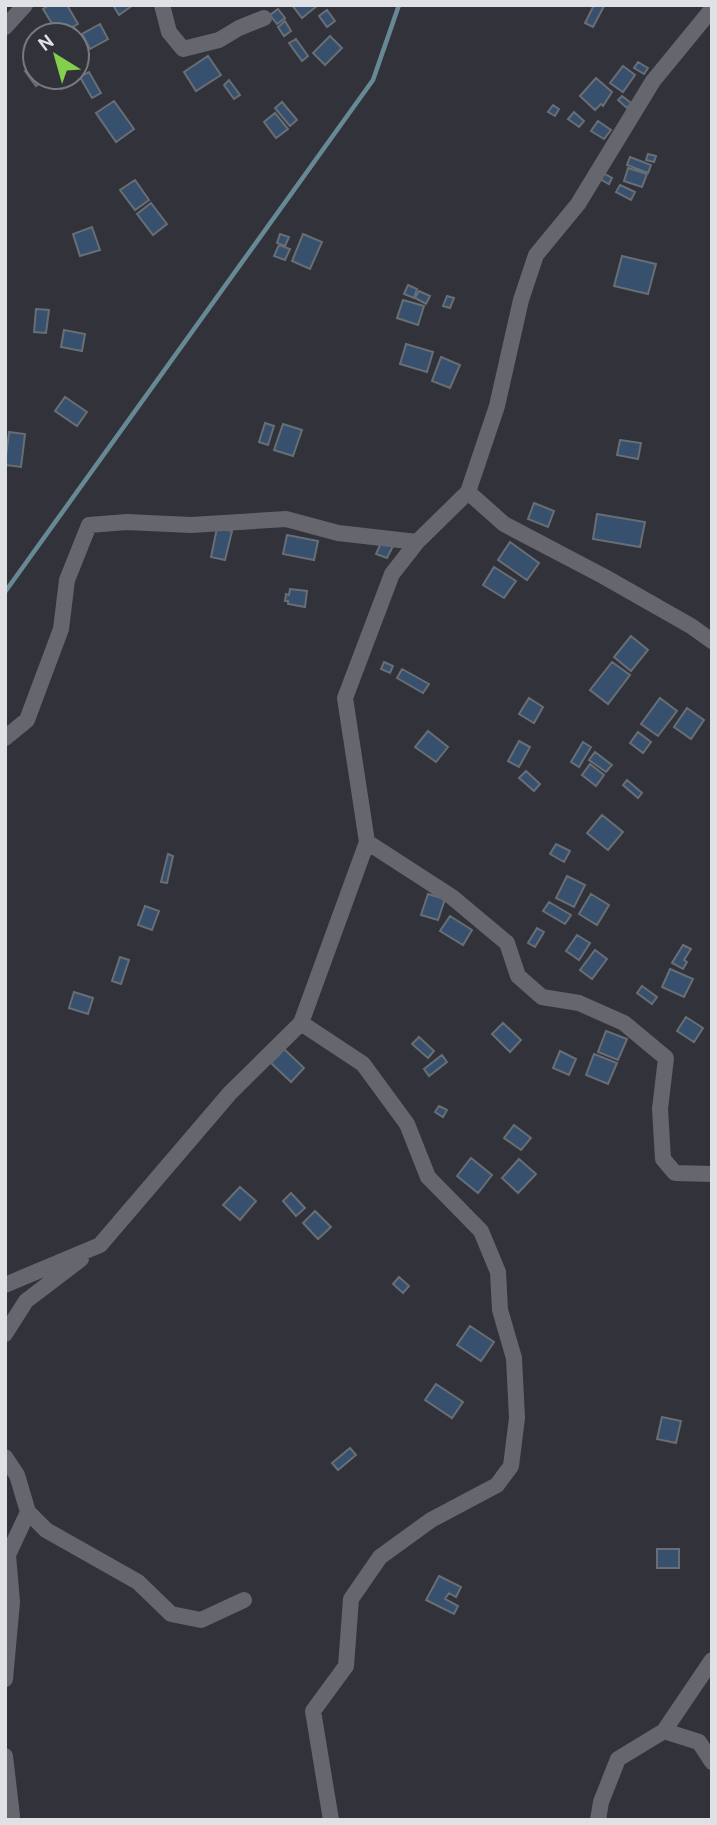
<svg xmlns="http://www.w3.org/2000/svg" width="717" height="1825" font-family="Cabin,sans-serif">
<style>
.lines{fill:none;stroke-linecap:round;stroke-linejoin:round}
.stream{stroke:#678995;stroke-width:4.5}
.building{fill:#36506e;stroke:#686e74;stroke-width:2}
.minor{stroke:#66666e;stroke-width:16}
</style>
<rect width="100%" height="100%" fill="#32333a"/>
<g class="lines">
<path class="stream" d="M5,592L373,80L399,5"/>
</g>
<path class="building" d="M49,5H67L78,24L59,35L43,9Z
M113,5H133L119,15Z
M292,5H318L302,18Z
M594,5L604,6L593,27L585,23Z
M278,9L285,18L277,24L270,15Z
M327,10L335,21L327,27L319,16Z
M285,21L291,31L284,36L278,27Z
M100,24L108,39L90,49L82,34Z
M330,36L342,48L325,65L313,53Z
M296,39L308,56L302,61L289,43Z
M208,56L221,75L196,91L184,72Z
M638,62L648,68L644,74L634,68Z
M32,66L35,77H40L43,81L36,86L25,71Z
M623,66L635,75L623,92L610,83Z
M89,72L101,93L92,98L80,77Z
M596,78L612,92L603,106L601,104L595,110L580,96Z
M229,80L240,95L234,99L224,85Z
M622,96L631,103L627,108L618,100Z
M114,101L134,129L116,142L96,113Z
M282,102L297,120L290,126L275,108Z
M553,105L559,109L555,116L548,112Z
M574,112L584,121L579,127L568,119Z
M275,113L288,129L276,138L264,122Z
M598,121L611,130L604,139L591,131Z
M648,154L656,156L654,162L646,160Z
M630,157L651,165L648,173L627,165Z
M628,168L647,174L642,187L624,181Z
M603,173L612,178L609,184L600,179Z
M135,180L149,200L135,210L120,190Z
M620,185L635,192L631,200L616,192Z
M151,203L167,224L153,235L137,214Z
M92,227L100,250L80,256L73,234Z
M280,234L289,237L285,246L277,243Z
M303,234L322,242L310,269L292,261Z
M279,245L290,249L285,260L274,256Z
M622,256L656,264L648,294L614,286Z
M408,285L417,289L414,298L404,294Z
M419,291L430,296L426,304L415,298Z
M447,296L454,298L450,308L443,306Z
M403,300L424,306L418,325L397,318Z
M36,309L49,310L46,333L34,332Z
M64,330L85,334L82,351L61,347Z
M406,344L433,352L427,372L400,364Z
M441,357L460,365L450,388L432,381Z
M65,397L87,412L77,426L55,411Z
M265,423L274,426L268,445L259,442Z
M283,424L302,430L293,456L274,450Z
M9,432L25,434L21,467L5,465Z
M620,440L641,443L638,459L617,455Z
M534,503L554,511L548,527L528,519Z
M597,514L645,522L640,547L593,539Z
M217,528L232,531L225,560L211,557Z
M287,535L318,541L314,560L283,554Z
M382,541L393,546L387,558L376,554Z
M510,542L539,563L527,580L498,560Z
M494,567L516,581L504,598L483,585Z
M290,589L307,591L305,607L288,604V601H285L286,594L289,595Z
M631,636L648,650L631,671L614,657Z
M384,662L393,666L390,673L381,669Z
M612,662L630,675L608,704L590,690Z
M402,669L429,684L423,693L397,678Z
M529,698L543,707L534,723L519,714Z
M660,698L677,711L658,736L641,724Z
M687,708L704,720L691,739L674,727Z
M428,731L448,747L436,762L415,747Z
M638,732L651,742L643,753L630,743Z
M519,741L530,747L519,767L508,761Z
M583,742L591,747L579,767L571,762Z
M595,752L612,765L606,772L589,760Z
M590,764L604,775L596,786L582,775Z
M526,771L540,784L534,791L519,778Z
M627,780L642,793L638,798L623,785Z
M602,815L623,832L608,850L587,833Z
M556,844L570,851L564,862L550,854Z
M168,854L173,856L167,883L161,882Z
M567,876L585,885L574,907L556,898Z
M428,894L445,899L438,920L421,915Z
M591,894L609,905L597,925L579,914Z
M549,902L571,915L565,924L543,911Z
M145,906L159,911L152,930L138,925Z
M450,916L472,930L463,945L440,931Z
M537,928L544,932L535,947L528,943Z
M577,935L590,943L579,960L566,951Z
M683,945L691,949L684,960L687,962L683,969L672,963Z
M595,950L607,959L592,979L580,970Z
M120,957L129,960L121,984L112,981Z
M670,969L693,979L684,997L662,987Z
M642,986L657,997L652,1004L637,993Z
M74,992L93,998L88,1014L69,1008Z
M686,1017L703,1028L694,1042L677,1031Z
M503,1023L521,1040L510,1052L492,1034Z
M606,1031L627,1039L618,1060L598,1052Z
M419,1037L434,1051L428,1058L412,1044Z
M284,1049L304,1068L291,1082L271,1063Z
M560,1051L576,1059L569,1075L553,1068Z
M594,1054L617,1063L608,1084L586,1075Z
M442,1055L447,1062L429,1076L424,1069Z
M439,1106L447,1110L443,1117L435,1112Z
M514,1125L531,1138L521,1150L504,1138Z
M471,1158L492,1175L478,1193L457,1176Z
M519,1159L536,1174L518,1193L502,1178Z
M240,1187L256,1201L240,1220L223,1205Z
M291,1193L305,1208L296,1216L283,1201Z
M315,1211L331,1227L318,1239L303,1223Z
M399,1277L409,1286L403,1293L393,1284Z
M470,1326L494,1342L481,1361L457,1345Z
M436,1384L463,1402L452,1418L425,1400Z
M662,1417L681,1421L676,1443L657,1439Z
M350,1448L356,1455L338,1470L332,1463Z
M657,1549H679V1568H657Z
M439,1576L461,1587L456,1597L449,1593L445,1599L458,1606L454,1614L426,1600Z"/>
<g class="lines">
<path class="minor" d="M162,5L169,32L183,49L219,40L239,28L264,18
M5,27L25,5
M468,492L504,524L603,576L691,626L712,641
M5,738L27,720L61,629L67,580L89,525L127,522L191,525L286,519L338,533L417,542
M367,842L452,897L507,943L518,976L542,997L579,1003L624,1023L666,1058L660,1109L663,1159L675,1173L712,1174
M301,1023L363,1064L407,1124L428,1177L481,1231L498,1272L500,1310L514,1358L517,1418L511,1466L497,1485L431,1520L380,1557L351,1599L346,1666L313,1711L331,1820
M5,1285L100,1245L230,1093L301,1023L367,842L345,698L392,574L417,542L468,492L497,406L521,300L536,255L578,204L653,81L712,9
M5,1334L26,1301L81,1259
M5,1457L17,1475L28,1512L8,1555L12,1602L5,1679
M28,1512L46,1530L138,1582L171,1614L201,1620L244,1600
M664,1731L712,1660
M5,1756L12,1816L9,1820
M598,1820L601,1802L618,1759L664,1731L699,1742L712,1762"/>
</g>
<rect width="717" height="1825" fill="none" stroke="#e0e1e5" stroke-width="14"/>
<g transform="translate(56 56) rotate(323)"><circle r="33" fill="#32333a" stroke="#78797e" stroke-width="2"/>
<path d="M0-5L12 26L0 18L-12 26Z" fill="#84cf4d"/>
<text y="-10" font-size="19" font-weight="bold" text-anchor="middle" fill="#e0e1e5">N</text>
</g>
</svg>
